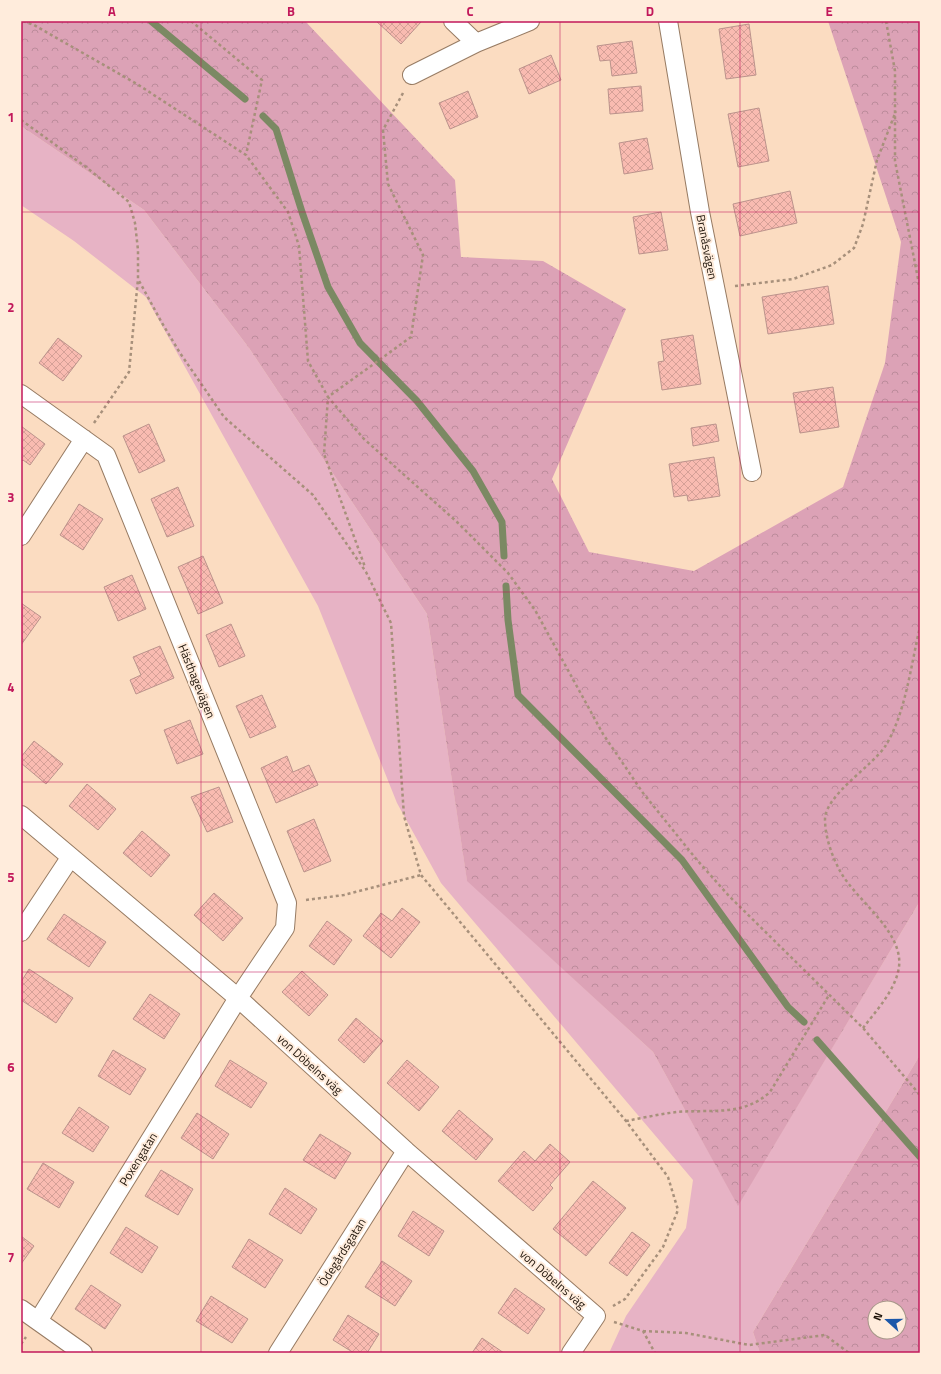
<svg xmlns="http://www.w3.org/2000/svg" width="941" height="1374" font-family="'Titillium Web',sans-serif">
<style>
.grass{fill:#e7b3c5}
.forest{fill:url(#forest-crowns);fill-rule:evenodd}
.lines{fill:none;stroke-linecap:round;stroke-linejoin:round}
.stream{stroke:#7b8963;stroke-width:7}
.building{fill:url(#building-cross-hatch);stroke:#bb938c}
.minor-casing{stroke:#977b63;stroke-width:20}
.path{stroke:#a7907b;stroke-width:2.5;stroke-dasharray:3 3;stroke-linecap:butt}
.minor{stroke:#fff;stroke-width:18}
.grid{fill:none;stroke:#c2185b;stroke-width:1;stroke-opacity:0.55}
.labels{text-anchor:middle;dominant-baseline:central;stroke-width:4;stroke-linejoin:round;paint-order:stroke}
.street-label{font-size:12px;fill:#1f140a;stroke:#ffecdc}
.neatline{fill:none;stroke:#c2185b;stroke-width:1.5}
.grid-label{font-size:13px;text-anchor:middle;font-weight:bold;fill:#c2185b}
</style>
<defs>
<pattern id="forest-crowns" width="20" height="18" patternUnits="userSpaceOnUse"><rect width="20" height="18" fill="#dca2b6"/><path d="M2 6a3 3 0 1 1 6 0M12 15a3 3 0 1 1 6 0" fill="none" stroke="#bc8b9b"/></pattern>
<pattern id="building-cross-hatch" width="8" height="8" patternUnits="userSpaceOnUse"><rect width="8" height="8" fill="#f9bbb1"/><path d="M0 0l8 8M0 8l8-8" fill="none" stroke="#d5a097"/></pattern>
</defs>
<rect width="100%" height="100%" fill="#fbdcc1"/>
<path class="grass" d="M21,126L144,210L249,348L427,614L467,880L653,1052L738,1205L920,901V1055L753,1332L760,1353H609L626,1316L686,1228L693,1180L441,883L397,803L318,606L146,297L74,241L21,205Z"/>
<path class="forest" d="M21,21H305L455,180L461,257L543,261L626,309L552,479L589,552L694,571L843,487L885,363L901,242L828,21H920V901L738,1206L653,1052L467,881L427,614L249,348L144,210L21,126Z
M920,1055V1353H760L753,1332ZM875,1308H899V1332H875Z"/>
<g class="lines">
<path class="stream" d="M151,21L245,99
M263,116L276,129L302,212L328,287L360,343L417,401L473,471L502,522L504,556
M506,586L508,620L518,695L682,860L788,1007L804,1022
M817,1040L920,1157"/>
</g>
<path class="building" d="M376,21H420L421,22L401,44Z
M749,24L756,75L726,79L719,29Z
M632,41L637,73L612,76L610,60L600,61L597,46Z
M551,55L561,80L529,94L519,69Z
M641,86L643,111L610,114L608,89Z
M468,91L478,117L450,129L439,103Z
M759,108L769,161L738,167L728,114Z
M647,138L653,169L624,174L619,143Z
M790,191L797,223L740,236L733,204Z
M661,212L668,250L639,254L633,217Z
M828,286L834,324L768,334L762,297Z
M693,335L701,384L662,390L658,362L664,361L661,340Z
M58,338L82,356L63,381L39,363Z
M833,387L839,427L800,433L793,393Z
M149,424L165,461L139,473L123,436Z
M716,424L719,441L693,446L691,428Z
M21,426L45,444L30,465L23,460L21,462Z
M714,457L720,496L688,501L687,495L674,497L669,464Z
M178,487L194,526L167,537L151,499Z
M79,504L103,519L83,550L60,535Z
M203,556L223,603L198,614L178,567Z
M132,575L146,609L118,621L104,587Z
M21,603L41,617L21,645Z
M231,624L245,656L219,667L206,635Z
M160,646L174,678L136,694L130,680L141,675L133,657Z
M262,695L276,727L250,738L236,706Z
M190,720L203,754L177,764L164,730Z
M34,741L63,764L46,784L21,763V757Z
M287,756L293,772L309,765L318,785L276,803L261,768Z
M87,784L116,809L98,830L69,806Z
M219,787L233,822L207,832L191,797Z
M314,819L331,861L304,872L287,831Z
M142,831L170,855L151,877L123,853Z
M214,893L243,918L223,941L194,915Z
M402,908L420,922L391,958L363,936L381,913L392,921Z
M64,914L106,942L89,967L47,939Z
M327,921L352,940L334,965L309,946Z
M29,969L73,998L56,1023L21,1000V982Z
M302,971L328,995L309,1016L282,992Z
M150,994L180,1014L164,1039L133,1019Z
M356,1018L383,1041L364,1063L338,1040Z
M113,1050L146,1069L130,1095L98,1076Z
M230,1060L267,1083L251,1108L215,1086Z
M407,1060L439,1087L419,1111L387,1083Z
M79,1107L109,1127L93,1152L62,1133Z
M459,1110L493,1139L476,1160L442,1131Z
M197,1113L229,1134L213,1159L181,1138Z
M320,1134L351,1153L335,1179L303,1160Z
M550,1144L570,1162L550,1185L553,1188L533,1211L498,1181L524,1151L535,1161Z
M43,1163L74,1182L59,1208L27,1189Z
M161,1170L193,1189L178,1215L145,1196Z
M593,1181L626,1208L586,1256L553,1229Z
M285,1188L317,1209L301,1234L269,1214Z
M413,1211L444,1231L429,1256L398,1236Z
M126,1227L158,1247L142,1273L110,1253Z
M632,1232L650,1245L627,1276L609,1263Z
M21,1236L34,1246L21,1264Z
M249,1239L283,1260L265,1288L232,1267Z
M382,1261L412,1281L395,1306L365,1287Z
M91,1285L121,1305L105,1329L75,1309Z
M515,1288L545,1309L528,1334L498,1313Z
M211,1296L248,1319L232,1343L196,1321Z
M348,1315L379,1334L367,1353H354L333,1340Z
M482,1338L504,1353H472Z"/>
<g class="lines">
<defs>
<path id="minor" d="M453,21L476,43
M668,21L700,212L752,472
M412,75L476,43L530,21
M21,394L106,455L287,903L285,928L238,998L38,1321
M21,536L84,439
M21,815L238,998L406,1151L596,1316L571,1353
M21,932L70,858
M21,1309L83,1353
M278,1353L406,1151"/>
</defs>
<use href="#minor" class="minor-casing"/>
<path class="path" d="M23,21L34,25L137,84L246,155L288,212L299,246L308,361L328,397L324,454L365,567
M191,21L262,80L246,155
M886,21L895,71V161L920,289
M403,93L383,130L388,184L423,255L411,337L328,397L364,439L457,522L508,573L535,610L603,734L643,793L697,860L729,896L863,1028L920,1095
M21,120L86,167L129,202L135,223L138,250V279L162,323L180,353L224,417L313,495L366,572L391,623L404,816L421,875L626,1121L668,1177L678,1210L663,1247L625,1299L613,1306
M735,286L793,279L832,265L854,248L863,224L877,160L896,111
M94,423L129,372L138,279
M306,900L344,895L421,875
M863,1028C875,1012 893,993 898,972C908,934 857,902 840,871C832,856 825,837 825,819C826,794 873,766 886,745C906,712 911,664 920,627
M626,1121C642,1118 660,1114 677,1112C710,1109 743,1117 770,1092L829,995
M614,1322L643,1331L655,1353
M643,1331L686,1333L749,1345L825,1335L849,1353
M21,1344L26,1337"/>
<use href="#minor" class="minor"/>
</g>
<path class="grid" d="M201,21V1353M381,21V1353M560,21V1353M740,21V1353M21,212H920M21,402H920M21,592H920M21,782H920M21,972H920M21,1162H920"/>
<g class="labels">
<g class="street-label">
<text transform="translate(707 247) rotate(79)">Branåsvägen</text>
<text transform="translate(197 681) rotate(68)">Hästhagevägen</text>
<text transform="translate(310 1064) rotate(42)">von Döbelns väg</text>
<text transform="translate(138 1159) rotate(-58)">Poxengatan</text>
<text transform="translate(342 1252) rotate(-58)">Ödegårdsgatan</text>
<text transform="translate(553 1279) rotate(41)">von Döbelns väg</text>
</g>
</g>
<rect width="941" height="1374" fill="none" stroke="#ffecdc" stroke-width="44"/>
<g transform="translate(887 1320) rotate(291)"><circle r="19" fill="#ffecdc" stroke="#a59688"/>
<path d="M0-3L7 15L0 10L-7 15Z" fill="#1c57a9"/>
<text y="-6" font-size="11" font-weight="bold" text-anchor="middle" fill="#1f140a">N</text>
</g>
<rect x="22" y="22" width="897" height="1330" class="neatline"/>
<g class="grid-label">
<text x="112" y="16">A</text>
<text x="291" y="16">B</text>
<text x="470" y="16">C</text>
<text x="650" y="16">D</text>
<text x="829" y="16">E</text>
<text x="11" y="122">1</text>
<text x="11" y="312">2</text>
<text x="11" y="502">3</text>
<text x="11" y="692">4</text>
<text x="11" y="882">5</text>
<text x="11" y="1072">6</text>
<text x="11" y="1262">7</text>
</g>
</svg>
